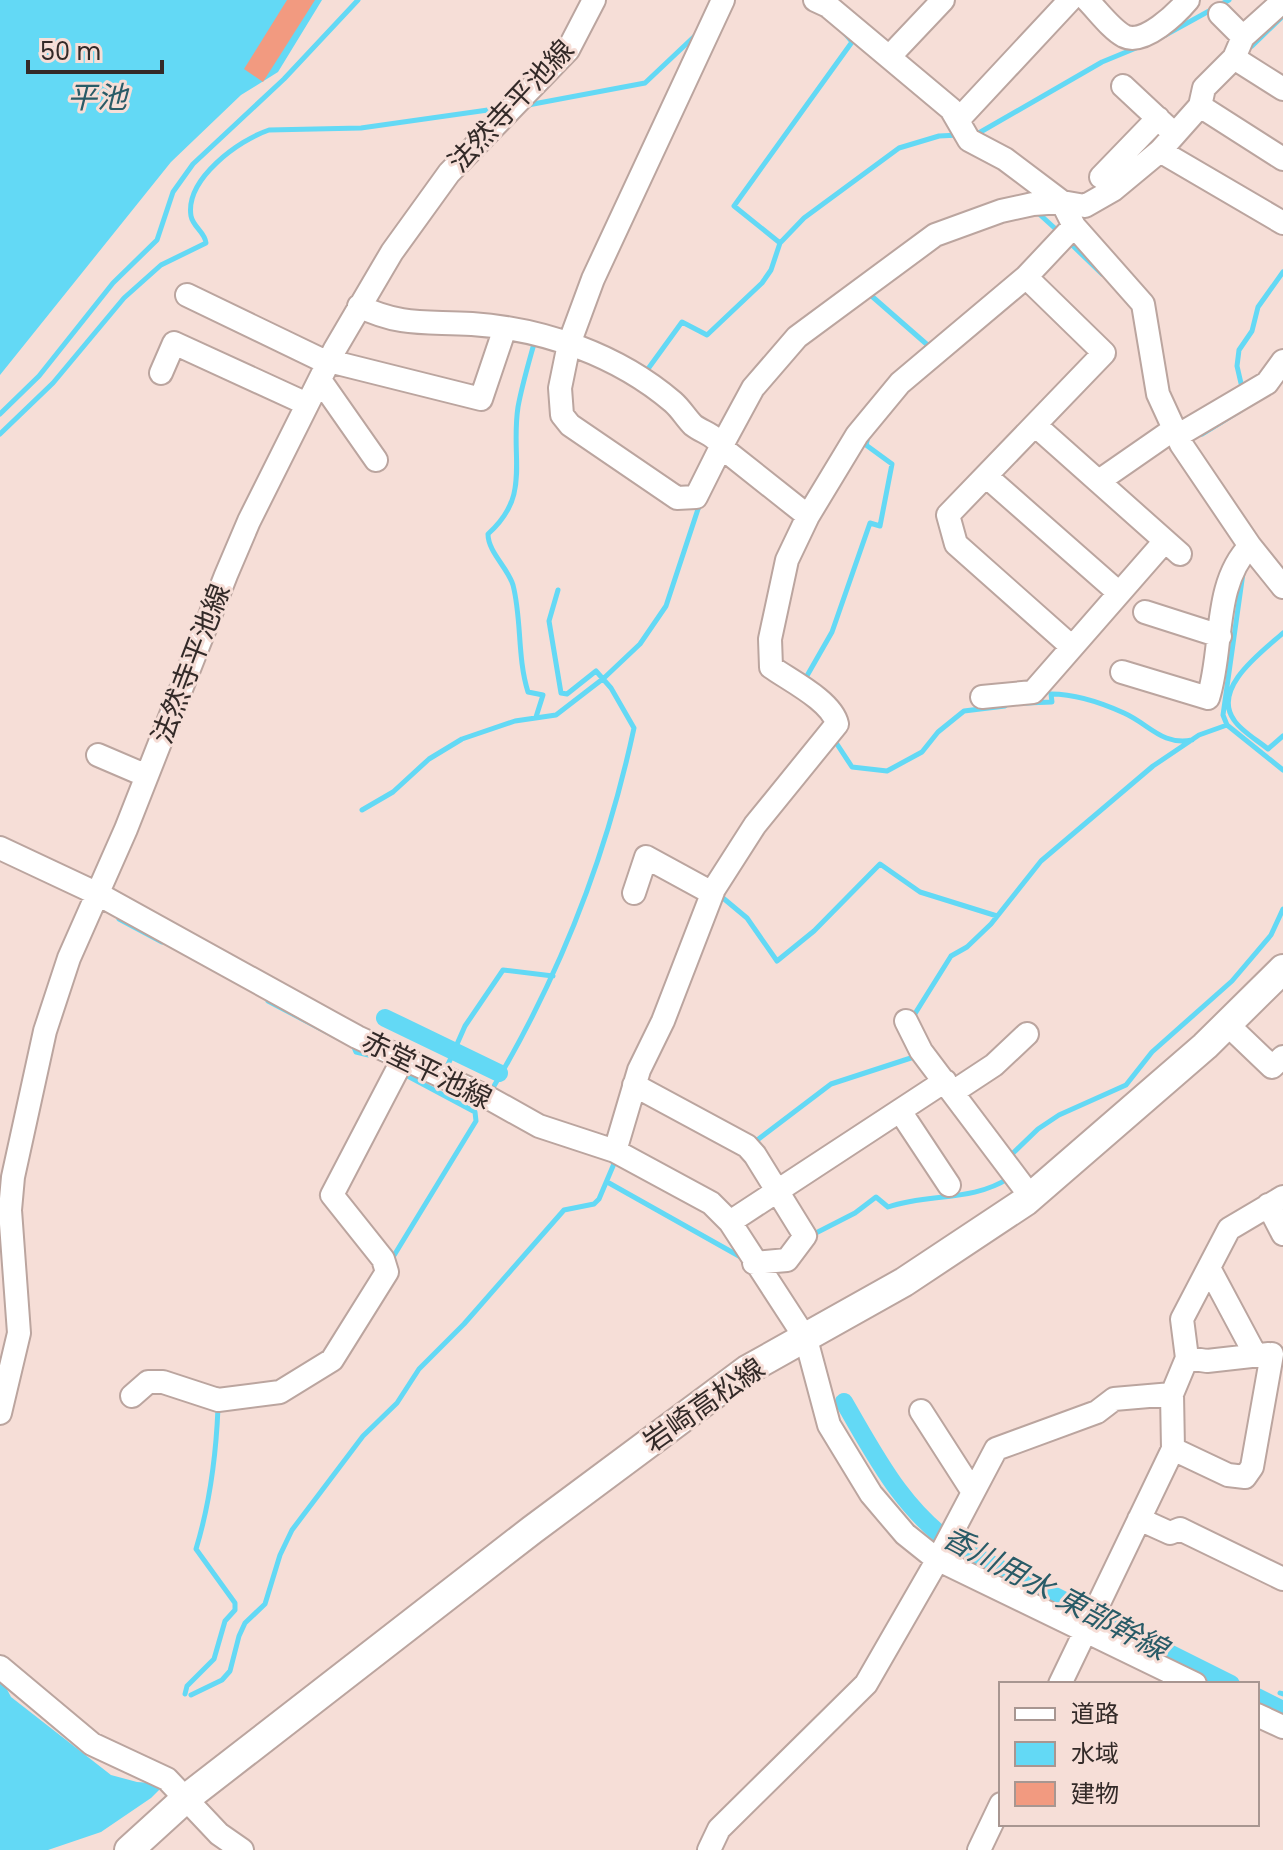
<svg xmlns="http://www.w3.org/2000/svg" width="1283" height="1850" font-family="Poppins,'Noto Sans JP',sans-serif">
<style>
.water{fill:#63d9f5}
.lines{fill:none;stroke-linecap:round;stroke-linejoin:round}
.stream{stroke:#63d9f5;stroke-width:5}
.canal{stroke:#63d9f5;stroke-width:18}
.building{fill:#f29a80}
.minor-casing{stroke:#bba59f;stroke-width:26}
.major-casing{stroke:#bba59f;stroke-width:32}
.minor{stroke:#fff;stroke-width:22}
.major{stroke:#fff;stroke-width:28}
.labels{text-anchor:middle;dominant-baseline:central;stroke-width:6;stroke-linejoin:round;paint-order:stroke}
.street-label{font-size:28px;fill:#332a28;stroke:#f6ded7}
.water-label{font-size:30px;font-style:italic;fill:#295b67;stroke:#f6ded7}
</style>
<rect width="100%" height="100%" fill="#f6ded7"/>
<path class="water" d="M0,0H322L278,72L241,95L171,162L0,375Z
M0,1676L11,1697L111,1775L137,1782L165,1784L151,1798L101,1832L48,1850H0Z"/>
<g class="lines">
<path class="stream" d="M1160,38L1229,0
M1252,46L1283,16
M528,105L645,83L699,32
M977,134L1102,62L1136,48
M1037,212L1059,232
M1069,242L1102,274
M780,243L804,218L899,148L939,136L959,135
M867,292L931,348
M535,340C529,362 522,385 518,407C510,459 532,495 488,534C488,552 508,568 513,585C522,620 517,657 528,692L543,695L536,717
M645,373L682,322L707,335L762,283L771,270L780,243L734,206L852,42L843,31
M1243,392L1237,366L1239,350L1252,331L1258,307L1283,272
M0,414L39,376L113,283L157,240L173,192L193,164L284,79L358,0
M0,434L53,383L124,298L161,265L206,243C205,232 193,227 191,216C185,179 239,140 269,130L361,128L502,108
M1202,434L1241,410
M1243,573L1223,715L1227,725L1283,770
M1283,633C1263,651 1211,688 1234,720C1241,731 1257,740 1268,749L1283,736
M804,681L832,632L870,523L880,526L892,464L866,445L868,437
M1026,703L1052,702L1051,694C1076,694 1102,703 1124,713C1149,724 1162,746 1192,740
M833,738L852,767L887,771L922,752L938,732L964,711L1005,706
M362,810L393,792L429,759L462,739L515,721L556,715L604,678L640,644L666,606L701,500
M717,893L747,918L777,961L814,931L880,864L920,892L997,916
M119,919L162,942
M268,1001L340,1039
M911,1020L951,956L967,947L991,924L1041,861L1153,766L1199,735L1227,725
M353,1045L356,1052L377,1057
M446,1069L465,1026L503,970L553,976
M487,1090L494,1086C560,975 607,854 634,728L611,688L596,671L567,694L561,693L549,621L558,590
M752,1144L831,1084L917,1056
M1010,1156L1038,1129L1059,1115L1126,1085L1152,1052L1232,981L1271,935L1283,909
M609,1183L746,1260
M810,1236L855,1213L876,1197L888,1207C929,1193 972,1202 1009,1178
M390,1262L476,1121L475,1112L402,1073
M1280,1693L1283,1694
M185,1694L187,1686L214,1659L225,1621L235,1610V1603L196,1549C210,1503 216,1456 218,1408
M191,1695L222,1680L230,1671L239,1636L245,1623L265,1604L280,1555L292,1530L363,1436L397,1403L419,1369L464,1324L564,1210L594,1204L599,1199L616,1159"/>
<path class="canal" d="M385,1018L499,1073
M844,1402C876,1457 903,1511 957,1547L1231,1684
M1257,1697L1283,1710"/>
</g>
<path class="building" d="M287,0H315L263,82L244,69Z"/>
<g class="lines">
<defs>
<path id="minor" d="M723,0L593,279L569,344L560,388L562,415L570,425L677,498L696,497L721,447L808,516
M815,0L828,6L951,109L969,140L1005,159L1062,202L1074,226L1143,304L1158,394L1181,444L1250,546L1283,587
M1087,0C1098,11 1111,29 1124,36C1144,46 1177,13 1188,0
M1220,14L1243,37
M890,56L943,0
M1234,58L1283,89
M1123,86L1168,128
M1200,106L1283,159
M959,119L1070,0
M1160,151L1283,223
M1101,177L1158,118
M1026,277L1104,353L948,515L956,544L1072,647
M187,295L328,363
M359,306C402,327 427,321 472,324C544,329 618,355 673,402C681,409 686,418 693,425C703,433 717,435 721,447L753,388L797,337L935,235L1001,211L1033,204L1062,202L1085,206L1113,190L1160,151L1200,106L1204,88L1234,58L1243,37L1283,1
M329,361L481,399L505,328
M161,373L174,343L307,404
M320,380L376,460
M1035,425L1180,554
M1177,436L1267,383L1283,361
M986,476L1119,593
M1099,481L1174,429
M1145,612L1220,636
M1122,672L1208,698C1224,649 1212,585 1250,546
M982,697L1033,692L1165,541
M98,755L147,776
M0,848L98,894L357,1037L487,1097L539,1126L615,1151L711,1203L730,1222L806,1339L829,1425L871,1494L905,1534L935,1558L1195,1684
M634,893L646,857L712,893
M906,1021L921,1051L1031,1197
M1227,1024L1272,1067L1283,1057
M634,1085L747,1146L755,1155L805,1236L787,1260L754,1263
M953,1092L994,1065L1027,1034
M900,1111L949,1185
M615,1151L639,1070L663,1021L714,889L755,825L837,724C832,701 789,680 771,667L770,639L787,560L808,516L857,435L900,383L1026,277L1074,226
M1268,1205L1283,1234
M730,1222L945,1081
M1209,1268L1256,1356
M1187,1358L1207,1361L1269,1354
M132,1396L148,1382H163L218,1400L280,1392L332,1360L387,1272L383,1259L332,1195L404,1057
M921,1411L973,1492
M0,1413L19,1333L10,1210L13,1177L45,1031L69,958L126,829L226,575L249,521L335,349L392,252L449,173L568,50L594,0
M1173,1449L1228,1475L1245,1477L1252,1467L1272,1354
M1139,1519L1170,1533L1180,1529L1283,1579
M0,1667L92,1744L167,1779L219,1834L242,1850
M1060,1684L1173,1449L1172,1394L1187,1358L1182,1319L1229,1229L1283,1197
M1257,1715L1283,1727
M709,1850L719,1829L866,1684L938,1559L996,1449L1097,1412L1114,1399L1172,1394
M979,1850L1001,1804"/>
<path id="major" d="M129,1850L184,1800L532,1530L747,1370L904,1282L1026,1201L1205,1046L1283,969"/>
</defs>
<use href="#minor" class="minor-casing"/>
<use href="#major" class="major-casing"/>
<use href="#minor" class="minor"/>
<use href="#major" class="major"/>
</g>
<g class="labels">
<g class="street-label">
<text transform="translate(511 106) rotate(-47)">法然寺平池線</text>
<text transform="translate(191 664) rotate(-69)">法然寺平池線</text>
<text transform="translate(427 1070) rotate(26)">赤堂平池線</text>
<text transform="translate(704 1405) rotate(-35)">岩崎高松線</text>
</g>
<g class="water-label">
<text x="97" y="97">平池</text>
<text transform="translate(1055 1593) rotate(28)">香川用水 東部幹線</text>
</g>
</g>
<rect x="999" y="1682" width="260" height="144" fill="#f6ded7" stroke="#a89691" stroke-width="2"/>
<rect x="1015" y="1708" width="40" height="12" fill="#ffffff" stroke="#a89691" stroke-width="2"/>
<text x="1071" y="1722" font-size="24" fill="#332a28">道路</text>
<rect x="1015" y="1742" width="40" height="24" fill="#63d9f5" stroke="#a89691" stroke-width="2"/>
<text x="1071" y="1762" font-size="24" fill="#332a28">水域</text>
<rect x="1015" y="1782" width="40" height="24" fill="#f29a80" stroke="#a89691" stroke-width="2"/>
<text x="1071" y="1802" font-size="24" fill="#332a28">建物</text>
<path d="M28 60v12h134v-12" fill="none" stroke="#332a28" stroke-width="4"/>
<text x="40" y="60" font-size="24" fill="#332a28" stroke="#f6ded7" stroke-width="6" paint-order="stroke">50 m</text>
</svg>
